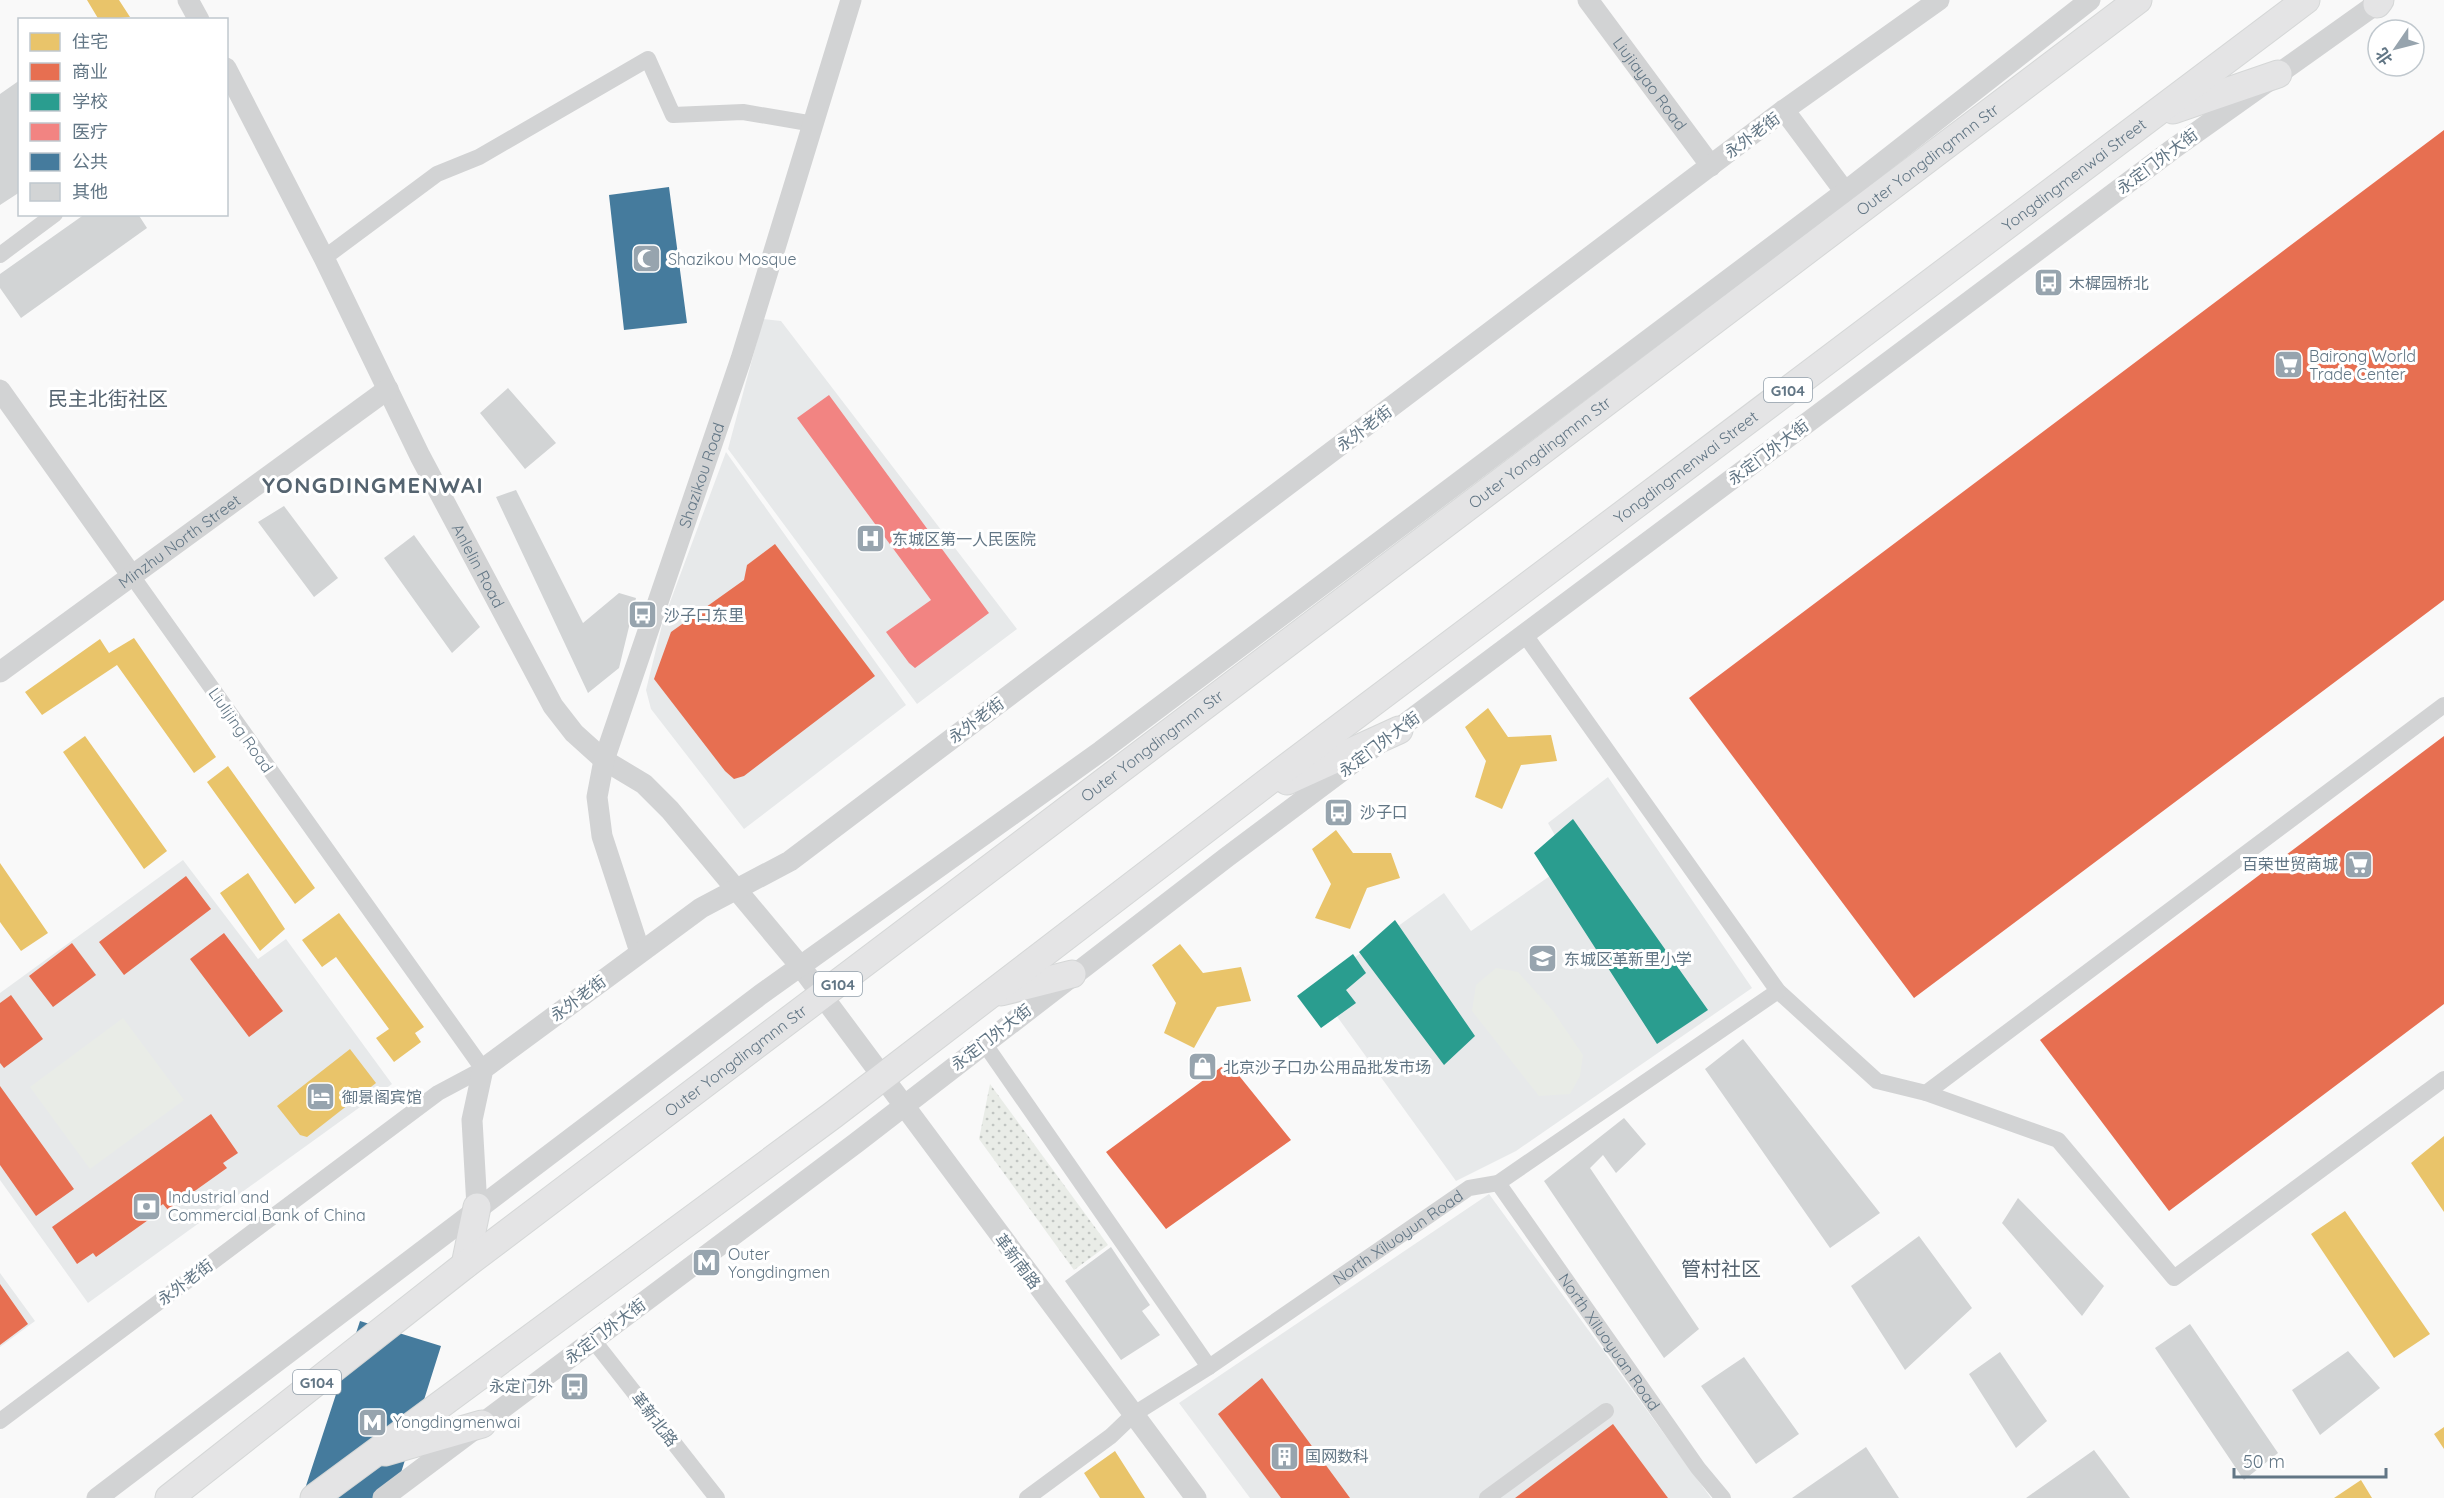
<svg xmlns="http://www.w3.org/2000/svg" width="2444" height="1498" font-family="Quicksand,'Noto Sans SC',sans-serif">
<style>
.built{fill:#e7e9ea}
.park{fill:url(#park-dots)}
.pitch{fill:#e9ece7}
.homes{fill:#e9c46a}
.shops{fill:#e76f51}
.schools{fill:#2a9d8f}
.health{fill:#f28482}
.public{fill:#457b9d}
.building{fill:#d2d4d5}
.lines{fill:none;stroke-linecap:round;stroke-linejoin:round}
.trunk-casing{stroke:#d5d7d7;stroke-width:29}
.minor{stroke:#d2d3d4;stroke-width:16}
.tertiary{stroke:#d2d3d4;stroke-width:21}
.trunk{stroke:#e4e4e5;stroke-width:27}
.labels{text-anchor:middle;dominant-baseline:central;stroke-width:6;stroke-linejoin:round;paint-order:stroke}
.shield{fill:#fff;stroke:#919faa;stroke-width:1.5}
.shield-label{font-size:15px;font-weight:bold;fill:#627685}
.street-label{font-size:16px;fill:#627685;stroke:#fff}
.poi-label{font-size:16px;fill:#627685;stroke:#fff;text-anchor:start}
.quarter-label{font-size:20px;fill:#556470;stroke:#fff}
.district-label{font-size:22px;font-weight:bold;letter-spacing:1.5px;fill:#556470;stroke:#fff}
</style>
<defs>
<pattern id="park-dots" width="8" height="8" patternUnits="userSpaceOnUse" patternTransform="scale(1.5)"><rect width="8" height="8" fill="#e9ece7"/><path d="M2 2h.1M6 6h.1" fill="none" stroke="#c0c4c1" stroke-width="1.8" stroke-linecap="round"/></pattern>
</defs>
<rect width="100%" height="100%" fill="#f9f9f9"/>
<path class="built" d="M763,319L781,321L1017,629L917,704L728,449Z
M726,452L906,705L744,829L651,709L646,690L663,621Z
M1608,777L1752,988L1516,1151L1456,1181L1315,986L1444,893L1471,931L1570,862L1548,823Z
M183,860L258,959L286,939L392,1084L88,1303L0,1180V993Z
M1489,1194L1711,1498H1250L1179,1403Z
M0,1273L35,1321L0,1347Z"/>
<path class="park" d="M990,1084L1108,1245L1074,1270L979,1139Z"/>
<path class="pitch" d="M1496,968L1518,972L1553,1011L1583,1055L1580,1076L1570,1094L1539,1096L1472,1011L1476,985Z
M123,1018L184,1100L90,1169L30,1087Z"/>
<path class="homes" d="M87,0H119L130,17L99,20Z
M134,638L216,757L194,773L117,665L42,715L25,692L100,639L109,653Z
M1488,708L1508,737L1551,735L1557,761L1521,765L1502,809L1475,797L1486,761L1465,727Z
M85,736L167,851L144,869L63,752Z
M228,766L315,888L295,904L207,782Z
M1336,830L1353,853H1391L1400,878L1367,888L1350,929L1315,918L1331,884L1312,849Z
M0,863L48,933L21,951L0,922Z
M248,873L285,929L260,951L220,893Z
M339,913L424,1027L415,1033L421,1042L394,1062L376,1038L389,1029L336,957L322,967L302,940Z
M1180,944L1203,973L1241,967L1251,1001L1217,1007L1194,1048L1164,1033L1176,1003L1152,965Z
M350,1049L376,1083L307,1137L300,1135L277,1106Z
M2444,1136V1212L2411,1163Z
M2345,1211L2430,1334L2394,1358L2311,1234Z
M2444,1427V1449L2434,1434Z
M1115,1451L1145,1498H1100L1084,1473Z
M2361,1480L2372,1498H2334Z"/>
<path class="shops" d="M2444,130V600L1914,998L1689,698Z
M775,544L875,676L744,776L734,779L725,771L654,679L671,632L744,580L747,565Z
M2444,736V1004L2169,1211L2040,1040Z
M186,876L211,909L124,975L99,942Z
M224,933L283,1011L249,1037L190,959Z
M72,943L96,975L53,1007L29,976Z
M11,995L43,1039L4,1068L0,1063V1003Z
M1228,1062L1291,1140L1166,1229L1106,1152Z
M0,1086L74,1189L36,1216L0,1165Z
M211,1114L238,1153L223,1163L227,1168L168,1210L163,1204L149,1215L151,1218L96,1257L93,1253L77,1264L52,1227Z
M0,1284L28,1324L0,1345Z
M1262,1378L1350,1498H1281L1218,1414Z
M1613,1424L1668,1498H1515Z"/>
<path class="schools" d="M1573,819L1708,1010L1657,1044L1534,853Z
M1395,920L1475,1036L1444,1065L1359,952Z
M1353,954L1366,973L1346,990L1356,1003L1321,1028L1297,996Z"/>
<path class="health" d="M829,395L989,613L915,668L909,663L886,632L931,600L797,418Z"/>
<path class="public" d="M669,187L687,323L624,330L609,195Z
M360,1321L441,1346L393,1498H302Z"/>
<path class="building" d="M20,80V192L0,205V94Z
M85,214H138L147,228L21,318L0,288V274Z
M508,388L556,443L525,469L480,413Z
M516,490L583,623L619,593L636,598L619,668L588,693L496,497Z
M284,506L338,578L314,597L258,522Z
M414,535L480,627L452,653L384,558Z
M1743,1039L1880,1213L1830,1248L1705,1069Z
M1624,1118L1646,1144L1616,1173L1603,1155L1590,1168L1699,1329L1664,1358L1544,1181Z
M2018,1198L2104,1286L2082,1316L2002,1223Z
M1919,1236L1972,1308L1905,1370L1851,1286Z
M1111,1247L1150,1305L1142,1311L1160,1335L1121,1360L1065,1281Z
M2190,1324L2278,1453L2244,1480L2155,1348Z
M2348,1351L2380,1388L2320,1435L2292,1390Z
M2000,1352L2047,1421L2016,1448L1969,1374Z
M1744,1357L1799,1434L1756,1464L1701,1386Z
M1866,1447L1899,1498H1792Z
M2094,1450L2130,1498H2026Z"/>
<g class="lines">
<defs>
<g id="trunk">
<path d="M2377,4L2380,0"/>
<path d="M2173,110L2278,74"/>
<path d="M1287,781L1399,730"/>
<path d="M1001,992L1072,974"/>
<path d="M465,1265L477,1207"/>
<path d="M385,1452L482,1424"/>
<path id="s7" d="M169,1498L465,1265L2138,0"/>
<path id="s8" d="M314,1498L833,1115L1270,780L2306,0"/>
</g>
</defs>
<use href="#trunk" class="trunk-casing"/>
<g class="minor">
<path d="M0,255L55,214"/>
<path d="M324,258L437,174L479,157L648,59L673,115L743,112L814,124"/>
<path d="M1525,635L1778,991L1877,1081L1926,1093L2058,1140L2174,1278L2444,1079"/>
<path d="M984,1043L1209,1367"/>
<path d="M1926,1093L2444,705"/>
<path id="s1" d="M1498,1183L1698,1468L1723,1498"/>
<path d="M593,1340L717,1498"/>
<path d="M0,1421L438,1093L483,1069L132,576"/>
<path id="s2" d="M1027,1498L1111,1436L1134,1414L1209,1367L1469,1188L1498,1183L1778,991"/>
<path d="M1487,1498L1606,1411"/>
</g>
<g class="tertiary">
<path d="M188,0L199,20"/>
<path id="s3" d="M1588,0L1711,166"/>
<path id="s4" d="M226,68L324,258L420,456L553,706L574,733L604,760L644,784L670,810L801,967L1196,1498"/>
<path d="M1784,110L1845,192"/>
<path d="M0,390L132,576"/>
<path id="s5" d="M0,672L388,389"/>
<path id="s6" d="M640,952L602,836L597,797L604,760L741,359L851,0"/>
<path d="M477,1207L472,1120L483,1069L701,908L790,861L1784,110L1939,0"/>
<path d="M97,1498L760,995L1101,751L1845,192L2090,0"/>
<path d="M383,1498L856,1143L1227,857L2173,149L2382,0"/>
</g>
<use href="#trunk" class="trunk"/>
</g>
<defs>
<symbol id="mosque-square" viewBox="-11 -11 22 22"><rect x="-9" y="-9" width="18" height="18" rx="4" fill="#97a4ae" stroke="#fff"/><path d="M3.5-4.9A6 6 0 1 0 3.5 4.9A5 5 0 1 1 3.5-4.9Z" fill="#fff"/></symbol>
<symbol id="bus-square" viewBox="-11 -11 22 22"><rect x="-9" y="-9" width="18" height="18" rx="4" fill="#97a4ae" stroke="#fff"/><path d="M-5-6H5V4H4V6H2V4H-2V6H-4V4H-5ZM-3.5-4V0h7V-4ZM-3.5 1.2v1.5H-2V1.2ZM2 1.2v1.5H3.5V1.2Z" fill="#fff"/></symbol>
<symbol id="supermarket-square" viewBox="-11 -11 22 22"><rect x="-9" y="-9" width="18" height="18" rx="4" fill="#97a4ae" stroke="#fff"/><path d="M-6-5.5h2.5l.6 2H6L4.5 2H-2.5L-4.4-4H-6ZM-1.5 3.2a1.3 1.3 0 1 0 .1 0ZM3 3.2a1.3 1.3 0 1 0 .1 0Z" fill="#fff"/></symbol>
<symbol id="hospital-square" viewBox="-11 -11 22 22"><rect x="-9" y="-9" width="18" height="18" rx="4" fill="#97a4ae" stroke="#fff"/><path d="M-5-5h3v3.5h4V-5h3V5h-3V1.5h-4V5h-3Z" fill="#fff"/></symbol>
<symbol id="school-square" viewBox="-11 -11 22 22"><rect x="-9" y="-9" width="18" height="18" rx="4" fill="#97a4ae" stroke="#fff"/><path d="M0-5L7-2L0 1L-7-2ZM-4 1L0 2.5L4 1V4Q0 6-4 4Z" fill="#fff"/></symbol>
<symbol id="shop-square" viewBox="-11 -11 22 22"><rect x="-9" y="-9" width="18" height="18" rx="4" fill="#97a4ae" stroke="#fff"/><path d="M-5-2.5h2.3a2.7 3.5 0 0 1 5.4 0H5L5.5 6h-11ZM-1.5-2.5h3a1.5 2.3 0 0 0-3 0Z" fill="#fff"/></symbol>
<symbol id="hotel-square" viewBox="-11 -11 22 22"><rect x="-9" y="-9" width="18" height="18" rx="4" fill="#97a4ae" stroke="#fff"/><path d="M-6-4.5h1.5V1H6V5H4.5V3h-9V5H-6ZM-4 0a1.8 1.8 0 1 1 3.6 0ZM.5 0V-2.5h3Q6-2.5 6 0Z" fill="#fff"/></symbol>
<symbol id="bank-square" viewBox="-11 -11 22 22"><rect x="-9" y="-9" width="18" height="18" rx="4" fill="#97a4ae" stroke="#fff"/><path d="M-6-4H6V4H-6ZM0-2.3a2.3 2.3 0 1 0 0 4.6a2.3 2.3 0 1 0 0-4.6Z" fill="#fff"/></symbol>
<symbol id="metro-square" viewBox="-11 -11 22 22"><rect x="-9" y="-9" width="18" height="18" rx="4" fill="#97a4ae" stroke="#fff"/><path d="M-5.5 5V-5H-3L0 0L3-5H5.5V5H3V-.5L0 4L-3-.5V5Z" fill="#fff"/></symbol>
<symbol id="building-square" viewBox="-11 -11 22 22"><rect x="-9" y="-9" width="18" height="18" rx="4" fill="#97a4ae" stroke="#fff"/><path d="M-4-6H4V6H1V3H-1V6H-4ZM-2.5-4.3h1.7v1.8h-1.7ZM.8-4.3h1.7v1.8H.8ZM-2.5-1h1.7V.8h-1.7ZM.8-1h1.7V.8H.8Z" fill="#fff"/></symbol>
</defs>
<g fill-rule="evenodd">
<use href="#mosque-square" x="630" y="242" width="33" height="33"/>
<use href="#bus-square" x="2032" y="266" width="33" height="33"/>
<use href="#supermarket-square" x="2272" y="348" width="33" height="33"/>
<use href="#hospital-square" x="854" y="522" width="33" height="33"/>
<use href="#bus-square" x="626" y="598" width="33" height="33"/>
<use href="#bus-square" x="1322" y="796" width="33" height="33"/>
<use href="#supermarket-square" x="2342" y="848" width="33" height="33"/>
<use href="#school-square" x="1526" y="942" width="33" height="33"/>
<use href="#shop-square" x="1186" y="1050" width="33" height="33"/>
<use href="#hotel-square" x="304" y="1080" width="33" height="33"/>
<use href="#bank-square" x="130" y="1190" width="33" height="33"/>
<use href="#metro-square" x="690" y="1246" width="33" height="33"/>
<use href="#bus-square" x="558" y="1370" width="33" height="33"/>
<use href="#metro-square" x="356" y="1406" width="33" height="33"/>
<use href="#building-square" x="1268" y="1440" width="33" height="33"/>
</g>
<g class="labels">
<g class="shield">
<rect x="1764" y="378" width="48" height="24" rx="4.5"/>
<rect x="814" y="972" width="48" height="24" rx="4.5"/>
<rect x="293" y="1370" width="48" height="24" rx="4.5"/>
</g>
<g class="shield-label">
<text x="1788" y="390">G104</text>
<text x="838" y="984">G104</text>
<text x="317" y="1382">G104</text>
</g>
<g class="street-label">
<text stroke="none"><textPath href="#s3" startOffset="104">Liujiayao Road</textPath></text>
<text transform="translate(1752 135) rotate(-37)">永外老街</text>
<text stroke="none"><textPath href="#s7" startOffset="2210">Outer Yongdingmnn Str</textPath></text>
<text transform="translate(2157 161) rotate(-37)">永定门外大街</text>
<text stroke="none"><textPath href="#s8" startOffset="2202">Yongdingmenwai Street</textPath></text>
<text transform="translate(1364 428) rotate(-37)">永外老街</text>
<text transform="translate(1768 452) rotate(-37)">永定门外大街</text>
<text stroke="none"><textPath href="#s7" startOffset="1724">Outer Yongdingmnn Str</textPath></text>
<text stroke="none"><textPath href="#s8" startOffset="1716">Yongdingmenwai Street</textPath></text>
<text stroke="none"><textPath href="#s6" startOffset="500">Shazikou Road</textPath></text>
<text stroke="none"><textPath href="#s5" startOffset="222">Minzhu North Street</textPath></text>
<text stroke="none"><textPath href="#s4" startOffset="558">Anlelin Road</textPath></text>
<text transform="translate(976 720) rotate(-37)">永外老街</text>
<text transform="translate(241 730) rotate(55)">Liulijing Road</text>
<text transform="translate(1379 744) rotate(-37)">永定门外大街</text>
<text stroke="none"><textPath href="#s7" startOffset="1238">Outer Yongdingmnn Str</textPath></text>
<text transform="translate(578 998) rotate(-37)">永外老街</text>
<text transform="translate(991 1037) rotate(-38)">永定门外大街</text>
<text stroke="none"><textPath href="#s7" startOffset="716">Outer Yongdingmnn Str</textPath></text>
<text stroke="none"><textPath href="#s2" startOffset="454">North Xiluoyun Road</textPath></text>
<text transform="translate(1018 1261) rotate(53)">革新南路</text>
<text transform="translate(185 1282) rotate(-37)">永外老街</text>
<text transform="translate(605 1331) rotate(-37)">永定门外大街</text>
<text stroke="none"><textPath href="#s1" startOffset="194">North Xiluoyuan Road</textPath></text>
<text transform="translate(655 1419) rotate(52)">革新北路</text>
</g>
<g class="poi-label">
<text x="668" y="259">Shazikou Mosque</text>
<text x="2069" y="283">木樨园桥北</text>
<text x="2309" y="356">Bairong World<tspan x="2309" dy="18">Trade Center</tspan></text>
<text x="892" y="539">东城区第一人民医院</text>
<text x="664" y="615">沙子口东里</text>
<text x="1360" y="812">沙子口</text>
<text x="2338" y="864" text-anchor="end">百荣世贸商城</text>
<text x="1564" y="959">东城区革新里小学</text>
<text x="1223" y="1067">北京沙子口办公用品批发市场</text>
<text x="342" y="1097">御景阁宾馆</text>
<text x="168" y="1197">Industrial and<tspan x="168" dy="18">Commercial Bank of China</tspan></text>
<text x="728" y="1254">Outer<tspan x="728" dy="18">Yongdingmen</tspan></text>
<text x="553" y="1386" text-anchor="end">永定门外</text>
<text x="393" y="1422">Yongdingmenwai</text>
<text x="1305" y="1456">国网数科</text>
</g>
<g class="quarter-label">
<text x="108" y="398">民主北街社区</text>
<text x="1721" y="1268">管村社区</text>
</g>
<g class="district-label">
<text x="373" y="485">YONGDINGMENWAI</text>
</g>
</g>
<rect x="18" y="18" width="210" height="198" fill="#ffffff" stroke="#c0c8ce" stroke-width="1.5"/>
<rect x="30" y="33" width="30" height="18" fill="#e9c46a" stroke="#c0c8ce" stroke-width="1.5"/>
<text x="72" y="48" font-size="18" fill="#627685">住宅</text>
<rect x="30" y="63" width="30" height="18" fill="#e76f51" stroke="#c0c8ce" stroke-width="1.5"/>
<text x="72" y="78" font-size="18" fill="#627685">商业</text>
<rect x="30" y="93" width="30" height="18" fill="#2a9d8f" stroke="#c0c8ce" stroke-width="1.5"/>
<text x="72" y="108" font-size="18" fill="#627685">学校</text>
<rect x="30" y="123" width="30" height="18" fill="#f28482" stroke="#c0c8ce" stroke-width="1.5"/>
<text x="72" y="138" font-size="18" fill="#627685">医疗</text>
<rect x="30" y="153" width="30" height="18" fill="#457b9d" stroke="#c0c8ce" stroke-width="1.5"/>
<text x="72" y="168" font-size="18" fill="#627685">公共</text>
<rect x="30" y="183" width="30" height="18" fill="#d2d4d5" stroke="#c0c8ce" stroke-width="1.5"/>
<text x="72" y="198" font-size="18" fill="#627685">其他</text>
<g transform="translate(2396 48) rotate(235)"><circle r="28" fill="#ffffff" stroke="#c0c8ce" stroke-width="1.5"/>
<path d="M0-4.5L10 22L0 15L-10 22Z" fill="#97a4ae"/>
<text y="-9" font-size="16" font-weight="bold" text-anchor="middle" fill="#627685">北</text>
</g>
<path d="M2234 1468v9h152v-9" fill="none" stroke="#627685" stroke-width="3"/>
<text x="2243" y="1468" font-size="18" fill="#627685" stroke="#ffffff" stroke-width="4.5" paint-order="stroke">50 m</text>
</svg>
